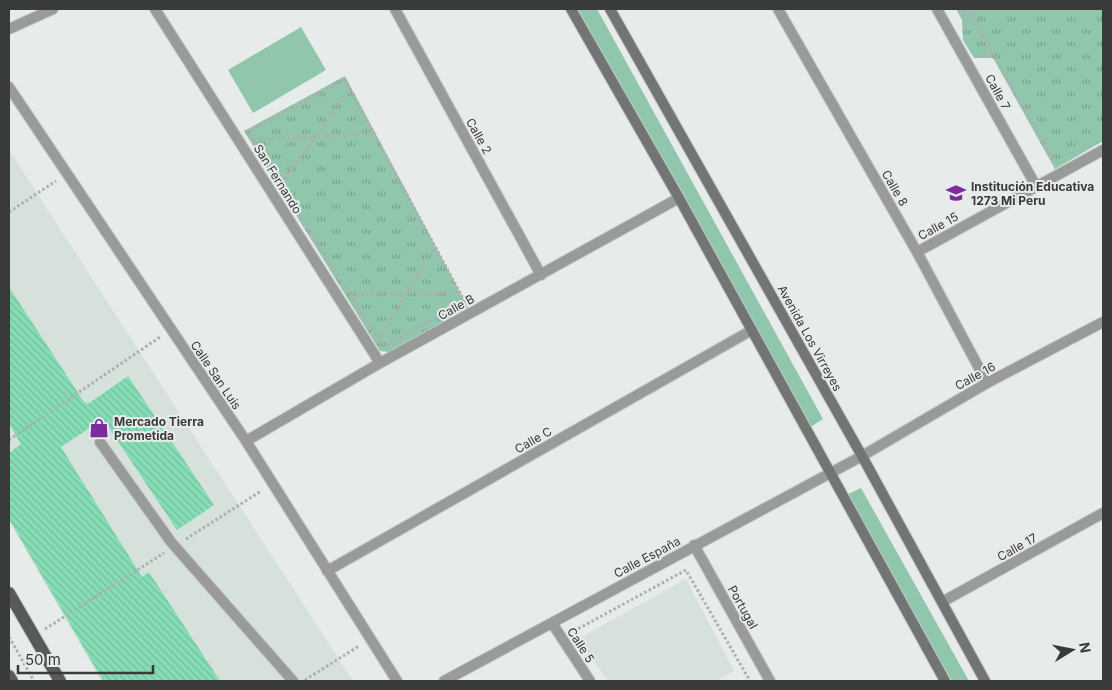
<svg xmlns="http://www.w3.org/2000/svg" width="1112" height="690" font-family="Inter,sans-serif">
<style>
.built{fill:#d6e1db}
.grass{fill:#90c7ac}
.park{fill:url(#park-tufts)}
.building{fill:url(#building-back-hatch)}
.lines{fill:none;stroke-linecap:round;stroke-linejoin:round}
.lane-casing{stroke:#c4c8c6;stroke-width:12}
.street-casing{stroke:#c4c8c6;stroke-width:12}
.secondary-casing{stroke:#c4c8c6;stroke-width:12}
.primary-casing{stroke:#c4c8c6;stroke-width:14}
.path{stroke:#acafae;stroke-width:3;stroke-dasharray:2.5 2.5;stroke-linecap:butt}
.lane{stroke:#999b9a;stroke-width:10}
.street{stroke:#999b9a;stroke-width:10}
.secondary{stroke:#737574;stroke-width:10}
.primary{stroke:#585a59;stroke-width:12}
.labels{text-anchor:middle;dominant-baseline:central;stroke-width:4;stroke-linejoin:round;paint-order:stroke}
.street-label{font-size:12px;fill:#393a3a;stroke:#e7ebe9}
.poi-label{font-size:12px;font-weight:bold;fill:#393a3a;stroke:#e7ebe9;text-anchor:start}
</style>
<defs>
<pattern id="park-tufts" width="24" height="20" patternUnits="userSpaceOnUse" patternTransform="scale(1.25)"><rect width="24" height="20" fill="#90c7ac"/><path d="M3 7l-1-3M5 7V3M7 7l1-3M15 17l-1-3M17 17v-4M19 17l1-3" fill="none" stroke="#77a38d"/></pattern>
<pattern id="building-back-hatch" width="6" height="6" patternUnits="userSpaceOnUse" patternTransform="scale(1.25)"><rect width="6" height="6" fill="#85ddb6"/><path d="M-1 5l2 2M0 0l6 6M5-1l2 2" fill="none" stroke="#74be9d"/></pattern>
</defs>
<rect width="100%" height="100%" fill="#e7ebe9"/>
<path class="built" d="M9,150L353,681H101L9,521Z
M686,579L734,671L717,681H608L578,639Z"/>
<path class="grass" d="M577,9H597L823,419L809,428Z
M301,27L326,70L253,113L228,70Z
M861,488L969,681H952L846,495Z"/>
<path class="park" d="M956,9H1103V141L1055,169L993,58H974L963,40L962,20Z
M345,76L469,309L389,352L380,351L244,131Z"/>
<path class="building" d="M9,287L84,402L88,404L128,376L214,505L177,530L103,419L61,447L142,577L149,572L220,681H103L9,519V453L21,444L9,424Z"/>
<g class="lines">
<defs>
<path id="lane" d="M100,442L171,542L293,681"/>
<path id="street" d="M155,9L380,363
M395,9L541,275
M778,9L917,252L987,383
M937,9L1036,186
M9,29L53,9
M9,87L246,441L397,681
M917,252L1103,150
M246,441L380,363L679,198
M694,545L770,681
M327,571L752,330
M942,602L1103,513
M552,623L590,681
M444,681L862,456L987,383L1103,322"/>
<path id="secondary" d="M571,9L679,198L945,681
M610,9L862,456L985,681"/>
<path id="primary" d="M9,593L60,681
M9,676L12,681"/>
</defs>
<use href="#lane" class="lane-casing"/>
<use href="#street" class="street-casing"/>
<use href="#secondary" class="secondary-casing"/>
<use href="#primary" class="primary-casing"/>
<path class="path" d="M964,9L965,30
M968,9L1054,161
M978,56L995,55
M345,80L465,302L383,347L247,132Z
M253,140L374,133
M282,183L350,88
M9,212L56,181
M351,294L460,293
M380,337L435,247
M9,440L160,337
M186,539L261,491
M45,629L164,553
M574,631L686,570L750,681
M9,637L34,681
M305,680L359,646"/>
<use href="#lane" class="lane"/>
<use href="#street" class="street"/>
<use href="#secondary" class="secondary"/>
<use href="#primary" class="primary"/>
</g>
<defs>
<symbol id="school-bare" viewBox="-9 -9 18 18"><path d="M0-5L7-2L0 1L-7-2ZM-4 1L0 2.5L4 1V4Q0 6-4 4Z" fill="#7c2d9d" stroke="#e7ebe9" stroke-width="2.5" paint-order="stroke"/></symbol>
<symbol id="shop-bare" viewBox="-9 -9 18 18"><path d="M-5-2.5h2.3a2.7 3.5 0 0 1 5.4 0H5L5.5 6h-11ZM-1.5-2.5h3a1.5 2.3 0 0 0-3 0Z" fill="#7c2d9d" stroke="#e7ebe9" stroke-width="2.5" paint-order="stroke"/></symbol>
</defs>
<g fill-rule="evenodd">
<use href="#school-bare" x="942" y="179" width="28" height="28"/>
<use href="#shop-bare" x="85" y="414" width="28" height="28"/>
</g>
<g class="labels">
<g class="street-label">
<text transform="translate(998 92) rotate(61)">Calle 7</text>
<text transform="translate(479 136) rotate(61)">Calle 2</text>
<text transform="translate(278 179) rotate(58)">San Fernando</text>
<text transform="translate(895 188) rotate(60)">Calle 8</text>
<text transform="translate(938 226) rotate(-29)">Calle 15</text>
<text transform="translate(456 307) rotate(-29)">Calle B</text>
<text transform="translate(810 338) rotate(61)">Avenida Los Virreyes</text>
<text transform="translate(216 375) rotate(56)">Calle San Luis</text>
<text transform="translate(975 376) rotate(-29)">Calle 16</text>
<text transform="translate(533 440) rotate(-30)">Calle C</text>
<text transform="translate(1017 547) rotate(-29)">Calle 17</text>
<text transform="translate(647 557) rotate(-28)">Calle España</text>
<text transform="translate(743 607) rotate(61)">Portugal</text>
<text transform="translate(581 645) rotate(57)">Calle 5</text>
</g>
<g class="poi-label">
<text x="971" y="186">Institución Educativa<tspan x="971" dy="14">1273 Mi Peru</tspan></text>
<text x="114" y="421">Mercado Tierra<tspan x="114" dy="14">Prometida</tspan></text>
</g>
</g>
<rect width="1112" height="690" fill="none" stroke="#393a3a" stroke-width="20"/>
<g transform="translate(1072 650) rotate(80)" stroke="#e7ebe9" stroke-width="4" paint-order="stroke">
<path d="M0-4L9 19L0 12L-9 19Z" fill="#393a3a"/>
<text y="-8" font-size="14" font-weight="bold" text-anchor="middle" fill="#393a3a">N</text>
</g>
<path d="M18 665v8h135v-8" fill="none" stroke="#393a3a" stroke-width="2.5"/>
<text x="25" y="665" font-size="15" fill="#393a3a" stroke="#e7ebe9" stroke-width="4" paint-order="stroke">50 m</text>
</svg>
